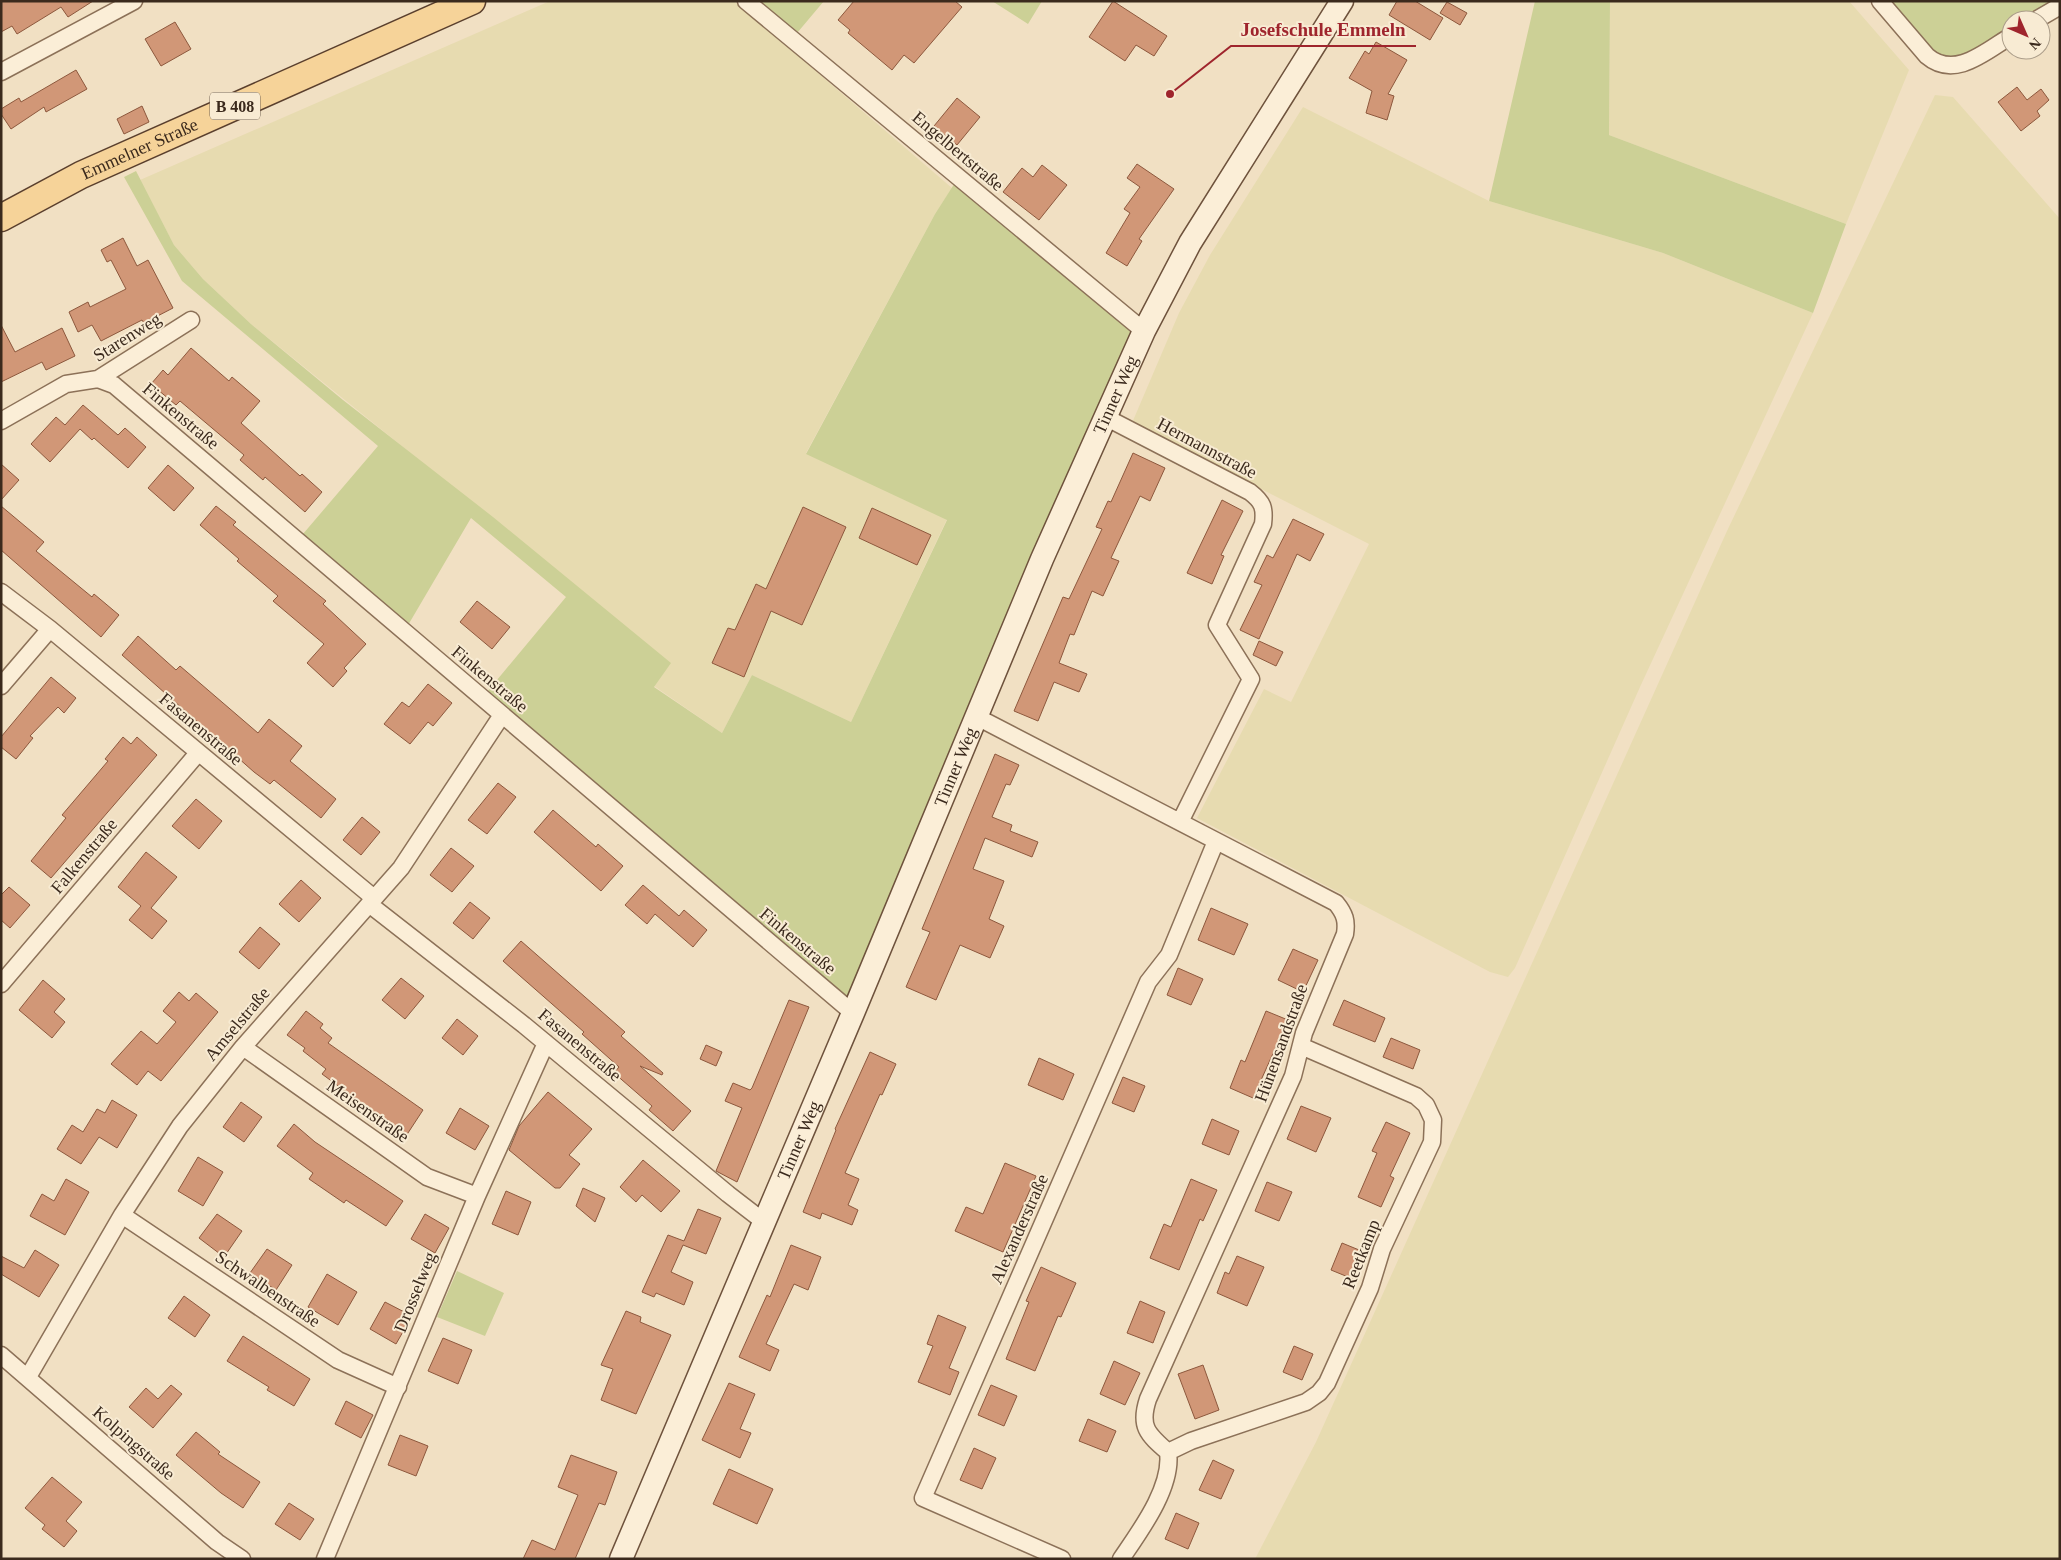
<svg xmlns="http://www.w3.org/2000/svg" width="2061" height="1560" font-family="Georgia,serif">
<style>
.farmland{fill:#e7dbb0}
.green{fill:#ccd096}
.building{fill:#d19777;stroke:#8d583d}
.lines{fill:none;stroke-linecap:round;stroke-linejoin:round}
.street-casing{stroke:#8c7158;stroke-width:19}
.secondary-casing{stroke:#6e523c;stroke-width:25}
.primary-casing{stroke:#5a3f2d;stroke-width:29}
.street{stroke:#fbeed7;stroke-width:16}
.secondary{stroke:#fbeed7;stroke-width:22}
.primary{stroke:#f6d399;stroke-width:26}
.labels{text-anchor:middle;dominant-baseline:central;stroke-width:4;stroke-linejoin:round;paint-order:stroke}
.shield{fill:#f8ebd3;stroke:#746454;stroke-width:1}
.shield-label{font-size:16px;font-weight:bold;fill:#3b2a1d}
.street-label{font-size:18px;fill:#3b2a1d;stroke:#f8ebd3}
.leader{fill:none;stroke:#9f252d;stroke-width:2}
.callout-dot{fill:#9f252d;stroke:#f8ebd3;stroke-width:2}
.callout-label{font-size:19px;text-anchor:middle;font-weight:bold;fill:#9f252d;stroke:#f8ebd3;stroke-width:4;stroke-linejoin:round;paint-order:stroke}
</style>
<rect width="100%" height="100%" fill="#f1e0c3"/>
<path class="farmland" d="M550,1H734L952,188L935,214L806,453L947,519L851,722L752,675L722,733L654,686L670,663L251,324L203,279L174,245L140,180Z
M1610,1H1849L1909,70L1846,224L1609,135Z
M1935,95L1953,97L2060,219V1559H1255L1316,1442L1727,531Z
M1303,107L1489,201L1663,253L1813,313L1640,687L1515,968L1508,977L1490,972L1197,818L1264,689L1291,702L1369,544L1132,423L1179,313L1210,255Z"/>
<path class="green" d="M746,1H824L792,39Z
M992,1H1042L1028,24Z
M1535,1H1610L1609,135L1846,224L1813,313L1663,253L1489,201Z
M1880,1H2060L2036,20H2011V36L1966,64L1934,61Z
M136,171L174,245L203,279L251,324L343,400L493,517L671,663L654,687L722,733L752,675L851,722L947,520L806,454L935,214L958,178L1132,322L1126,352L1030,558L844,1007L482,698L566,597L471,518L404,632L297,541L378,446L182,281L124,177Z
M457,1271L504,1293L485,1336L437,1317Z"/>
<path class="building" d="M1,1H93L68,17L61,7L17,34L12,26L1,32Z
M854,1H955L962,7L914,63L904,55L892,70L848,33L850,30L838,20Z
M1113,1L1167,36L1154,56L1136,45L1125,61L1089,37Z
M1397,1H1415L1443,18L1430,40L1389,15Z
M1447,2L1467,13L1460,25L1440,13Z
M175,22L191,49L161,66L145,39Z
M1376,42L1407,60L1388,94L1394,96L1387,120L1366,113L1372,91L1349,78L1365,51L1369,54Z
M76,70L87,89L46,112L44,107L11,129L1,114V109L19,98L21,102Z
M2017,87L2027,100L2041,89L2049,100L2037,111L2040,116L2021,131L1998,102Z
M957,98L980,117L957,145L934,126Z
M142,106L149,122L124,134L117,119Z
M1137,164L1174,189L1139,239L1142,241L1127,266L1106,253L1130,213L1124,209L1140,187L1127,178Z
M1042,165L1067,185L1039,220L1003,192L1022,168L1033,177Z
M123,238L137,266L148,260L173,308L144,323L142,320L101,341L92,325L78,332L69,312L88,302L90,307L126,289L111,260L107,262L101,250Z
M1,325L15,352L62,328L75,356L46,370L42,362L1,382Z
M191,348L229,381L232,377L260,401L241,423L300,476L302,474L322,492L305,512L265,477L263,480L240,460L244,455L180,401L176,405L151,384L163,370L168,375Z
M83,405L118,435L125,428L146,447L128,468L94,438L92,440L80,429L50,462L31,444L56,417L65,425Z
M1133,453L1165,468L1150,501L1140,496L1111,558L1119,561L1103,596L1092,591L1074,635L1070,634L1059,663L1087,674L1079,692L1054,682L1038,721L1014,711L1063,597L1069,599L1102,529L1096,527L1108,501L1111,502Z
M1,464L19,480L1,500Z
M168,465L194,488L174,511L148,488Z
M1222,500L1243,511L1221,555L1224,556L1212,584L1187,573Z
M1,506L44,542L36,551L92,597L94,594L119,615L101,637L1,550Z
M216,506L236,522L233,525L326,601L323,604L366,644L344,668L347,671L333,687L307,663L324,644L273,601L278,596L237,561L239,559L200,525Z
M803,507L846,527L802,625L771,611L744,677L712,663L728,628L735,630L756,584L766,589Z
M872,508L931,535L917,565L859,538Z
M1293,519L1324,534L1310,561L1297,554L1259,639L1240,630L1262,585L1254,582L1267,555L1273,558Z
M477,601L510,627L492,649L460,622Z
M138,636L176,670L180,666L258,733L269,719L302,746L290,761L336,799L321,818L274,780L270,784L254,772L122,655Z
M1259,641L1283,652L1276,666L1253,655Z
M51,677L76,698L64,713L58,707L30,736L33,738L16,759L1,747V737Z
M428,684L452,703L433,726L428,722L410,744L384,724L402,702L409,707Z
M123,737L131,744L137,737L157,755L51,878L31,861L66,818L62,815L108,761L105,759Z
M995,754L1019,765L1010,785L1006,784L992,817L1012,825L1010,831L1038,842L1032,857L985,838L973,869L1004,881L989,919L1004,926L990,958L960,945L936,1000L906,987L930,932L922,929Z
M498,783L516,797L487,834L468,820Z
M196,799L222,821L199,849L172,826Z
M553,810L596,847L598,844L623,866L601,891L534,832Z
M362,817L380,832L361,855L343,840Z
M451,848L474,866L452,892L430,875Z
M146,852L177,877L151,908L167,921L152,939L129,920L141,906L118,887Z
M301,880L321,898L299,922L279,904Z
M643,885L679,916L684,910L707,930L693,947L655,914L647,924L625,905Z
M9,887L30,905L10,928L1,920V895Z
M470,902L490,918L473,939L453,923Z
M1211,908L1248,924L1234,955L1198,940Z
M260,927L280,944L259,969L239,952Z
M521,941L625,1032L621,1036L663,1073L662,1075L640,1066L691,1111L673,1131L649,1110L652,1106L614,1073L619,1067L582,1034L584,1032L503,961Z
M1293,949L1318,960L1303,992L1278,980Z
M1178,968L1203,979L1191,1005L1167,995Z
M401,978L424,996L405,1019L382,1000Z
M43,980L65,999L54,1012L65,1022L52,1038L19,1010Z
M179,992L189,1001L196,993L218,1012L161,1081L148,1071L137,1085L111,1064L141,1031L157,1044L176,1022L163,1011Z
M789,1000L809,1007L737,1182L716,1171L742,1108L725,1101L733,1083L750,1090L752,1088Z
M1344,1000L1385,1018L1375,1042L1333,1025Z
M306,1011L323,1024L320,1028L332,1038L328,1043L423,1110L406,1136L322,1074L326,1069L303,1051L305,1048L287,1035Z
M1266,1011L1288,1020L1253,1098L1230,1088L1241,1060L1245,1062Z
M457,1019L478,1036L463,1055L442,1038Z
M1391,1038L1420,1050L1413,1069L1383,1057Z
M706,1045L722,1052L716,1066L700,1059Z
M870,1052L896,1064L882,1095L880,1094L845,1173L859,1179L848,1205L858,1210L852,1225L822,1213L820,1219L803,1212L836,1130L835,1129Z
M1039,1058L1074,1074L1063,1100L1028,1085Z
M1123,1077L1145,1086L1134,1112L1112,1103Z
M548,1092L592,1129L569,1155L580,1164L560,1188H555L509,1150L519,1126Z
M112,1100L137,1115L117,1148L99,1137L81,1164L57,1149L72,1125L83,1132L97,1109L105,1113Z
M241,1102L262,1117L244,1142L223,1127Z
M1301,1106L1331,1118L1316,1152L1287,1139Z
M460,1108L489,1126L475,1150L446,1133Z
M1212,1119L1239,1131L1229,1155L1202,1144Z
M1386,1122L1410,1133L1390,1176L1394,1178L1381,1207L1358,1197L1377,1153L1372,1151Z
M294,1124L315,1142L403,1201L386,1226L346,1200L344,1203L309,1179L313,1173L277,1146Z
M198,1157L223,1172L203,1206L178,1191Z
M643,1160L680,1191L661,1212L642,1195L636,1202L620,1187Z
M1005,1163L1036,1176L1003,1252L955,1231L966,1207L983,1214Z
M66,1179L89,1192L65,1235L30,1216L42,1194L54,1201Z
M1191,1179L1217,1190L1203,1221L1200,1219L1179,1270L1150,1258L1164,1224L1171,1227Z
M1267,1182L1292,1192L1279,1221L1255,1211Z
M583,1188L605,1198L595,1222L576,1206Z
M506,1191L531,1202L518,1235L492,1224Z
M698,1209L721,1218L706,1254L683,1245L671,1272L693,1282L684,1305L656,1293L654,1297L642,1292L668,1235L684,1241Z
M217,1214L242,1231L224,1257L199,1238Z
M425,1214L449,1228L435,1253L411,1239Z
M1342,1243L1364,1252L1353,1279L1331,1270Z
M791,1245L821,1257L808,1290L794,1284L766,1344L779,1350L770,1371L739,1357L767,1295L770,1297Z
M267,1249L292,1265L276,1290L250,1273Z
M35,1250L59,1265L39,1297L1,1274V1256L24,1268Z
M1237,1256L1264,1267L1247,1306L1217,1293L1225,1272L1229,1274Z
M1041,1267L1076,1283L1061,1317L1058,1316L1035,1371L1006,1359L1029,1302L1026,1301Z
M327,1274L357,1292L338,1325L308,1307Z
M184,1296L210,1315L195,1337L168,1318Z
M1140,1301L1165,1312L1153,1343L1127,1333Z
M385,1302L412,1316L396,1344L370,1329Z
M626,1311L641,1317L640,1322L671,1335L636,1414L601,1400L613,1369L601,1365Z
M938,1315L966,1327L949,1368L959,1372L950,1395L918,1382L933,1346L927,1344Z
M243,1336L310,1379L294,1406L267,1390L269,1387L227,1361Z
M443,1338L472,1350L458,1384L428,1371Z
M1294,1346L1313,1354L1302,1380L1283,1372Z
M1114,1361L1140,1373L1125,1405L1100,1394Z
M1203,1365L1219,1410L1195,1419L1178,1374Z
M729,1383L755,1394L740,1429L751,1433L740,1458L702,1440Z
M171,1385L182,1394L153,1428L129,1407L146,1388L158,1399Z
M991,1385L1017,1396L1004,1426L978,1415Z
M346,1401L373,1415L361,1438L335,1424Z
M1088,1419L1116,1431L1107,1452L1079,1441Z
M196,1432L220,1452L218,1454L260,1482L243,1508L221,1493L176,1455Z
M400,1435L428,1446L416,1476L388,1465Z
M974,1448L996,1458L982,1489L960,1480Z
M571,1455L617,1472L605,1505L599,1503L575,1559H523L532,1540L555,1550L578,1495L558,1487Z
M1213,1460L1234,1470L1221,1499L1199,1490Z
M729,1469L773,1489L757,1524L713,1504Z
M52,1477L82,1502L66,1521L77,1531L64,1547L42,1529L45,1525L25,1508Z
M289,1503L314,1519L300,1540L275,1524Z
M1176,1513L1199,1523L1188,1549L1165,1539Z"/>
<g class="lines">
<defs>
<path id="street" d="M746,1L1144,331
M1880,1L1927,56C1955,80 1986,51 2011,36
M2036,20L2060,6
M1,72L134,1
M98,379L114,385L212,468L853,1013
M1107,418L1250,492C1263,502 1265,508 1263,524L1217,625L1251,679L1180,822
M1,421L66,384L98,379L191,320
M1,592L50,629L374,898
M1,686L50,629
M977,717L1336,903C1345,914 1347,921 1345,934L1304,1033L1293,1076L1148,1399C1139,1426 1147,1434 1168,1452C1173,1487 1140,1531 1121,1559
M369,904L524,1025L728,1194L763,1221
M1,984L198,753
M243,1047L427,1177L477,1196
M122,1215L338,1360L398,1387
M1,1355L217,1542L242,1559
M28,1377L122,1215L180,1126L243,1047L401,868L502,715
M1168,1452L1191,1441L1306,1402L1319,1393L1327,1383L1370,1288L1382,1249L1432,1142L1433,1120L1426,1105L1416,1096L1301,1046
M325,1559L477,1196L546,1043
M1062,1559L923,1498L1148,982L1169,955L1216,841"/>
<g id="secondary">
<path id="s1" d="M621,1559L853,1013L1042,559L1144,331L1190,243L1342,1"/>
</g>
<g id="primary">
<path id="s2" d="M1,218L81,175L472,1"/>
</g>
</defs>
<use href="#street" class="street-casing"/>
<use href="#secondary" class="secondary-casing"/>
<use href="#primary" class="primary-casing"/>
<use href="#street" class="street"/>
<use href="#secondary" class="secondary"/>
<use href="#primary" class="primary"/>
</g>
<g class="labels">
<rect class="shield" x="210" y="92.5" width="50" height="27" rx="4"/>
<g class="shield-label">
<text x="235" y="106">B 408</text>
</g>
<g class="street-label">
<text stroke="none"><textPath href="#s2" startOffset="155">Emmelner Straße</textPath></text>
<text transform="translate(958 151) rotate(40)">Engelbertstraße</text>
<text transform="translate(127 337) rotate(-32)">Starenweg</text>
<text stroke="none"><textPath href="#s1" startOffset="1265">Tinner Weg</textPath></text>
<text transform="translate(181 416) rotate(40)">Finkenstraße</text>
<text transform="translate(1207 448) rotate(28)">Hermannstraße</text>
<text transform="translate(490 679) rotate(40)">Finkenstraße</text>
<text transform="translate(201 729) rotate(40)">Fasanenstraße</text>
<text stroke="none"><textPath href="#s1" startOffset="860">Tinner Weg</textPath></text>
<text transform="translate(84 856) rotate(-50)">Falkenstraße</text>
<text transform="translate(798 941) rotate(40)">Finkenstraße</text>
<text transform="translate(237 1024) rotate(-50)">Amselstraße</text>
<text transform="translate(1281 1043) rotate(-70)">Hünensandstraße</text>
<text transform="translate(580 1045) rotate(40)">Fasanenstraße</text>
<text transform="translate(368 1111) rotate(35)">Meisenstraße</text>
<text stroke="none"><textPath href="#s1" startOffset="455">Tinner Weg</textPath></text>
<text transform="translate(1019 1229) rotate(-66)">Alexanderstraße</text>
<text transform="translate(1361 1254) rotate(-68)">Reetkamp</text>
<text transform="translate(268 1289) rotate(34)">Schwalbenstraße</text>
<text transform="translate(415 1292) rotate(-68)">Drosselweg</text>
<text transform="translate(134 1443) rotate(41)">Kolpingstraße</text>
</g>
</g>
<path class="leader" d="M1170 94L1231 46H1416"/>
<circle class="callout-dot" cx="1170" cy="94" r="5"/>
<g class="callout-label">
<text x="1323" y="36">Josefschule Emmeln</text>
</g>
<rect width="2061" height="1560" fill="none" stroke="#3b2a1d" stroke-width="5"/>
<g transform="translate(2026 35) rotate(135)"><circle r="24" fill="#f8ebd3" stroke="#ac9e8a"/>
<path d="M0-4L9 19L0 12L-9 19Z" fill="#9f252d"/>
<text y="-8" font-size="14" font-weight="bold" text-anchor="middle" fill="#3b2a1d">N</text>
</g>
</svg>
